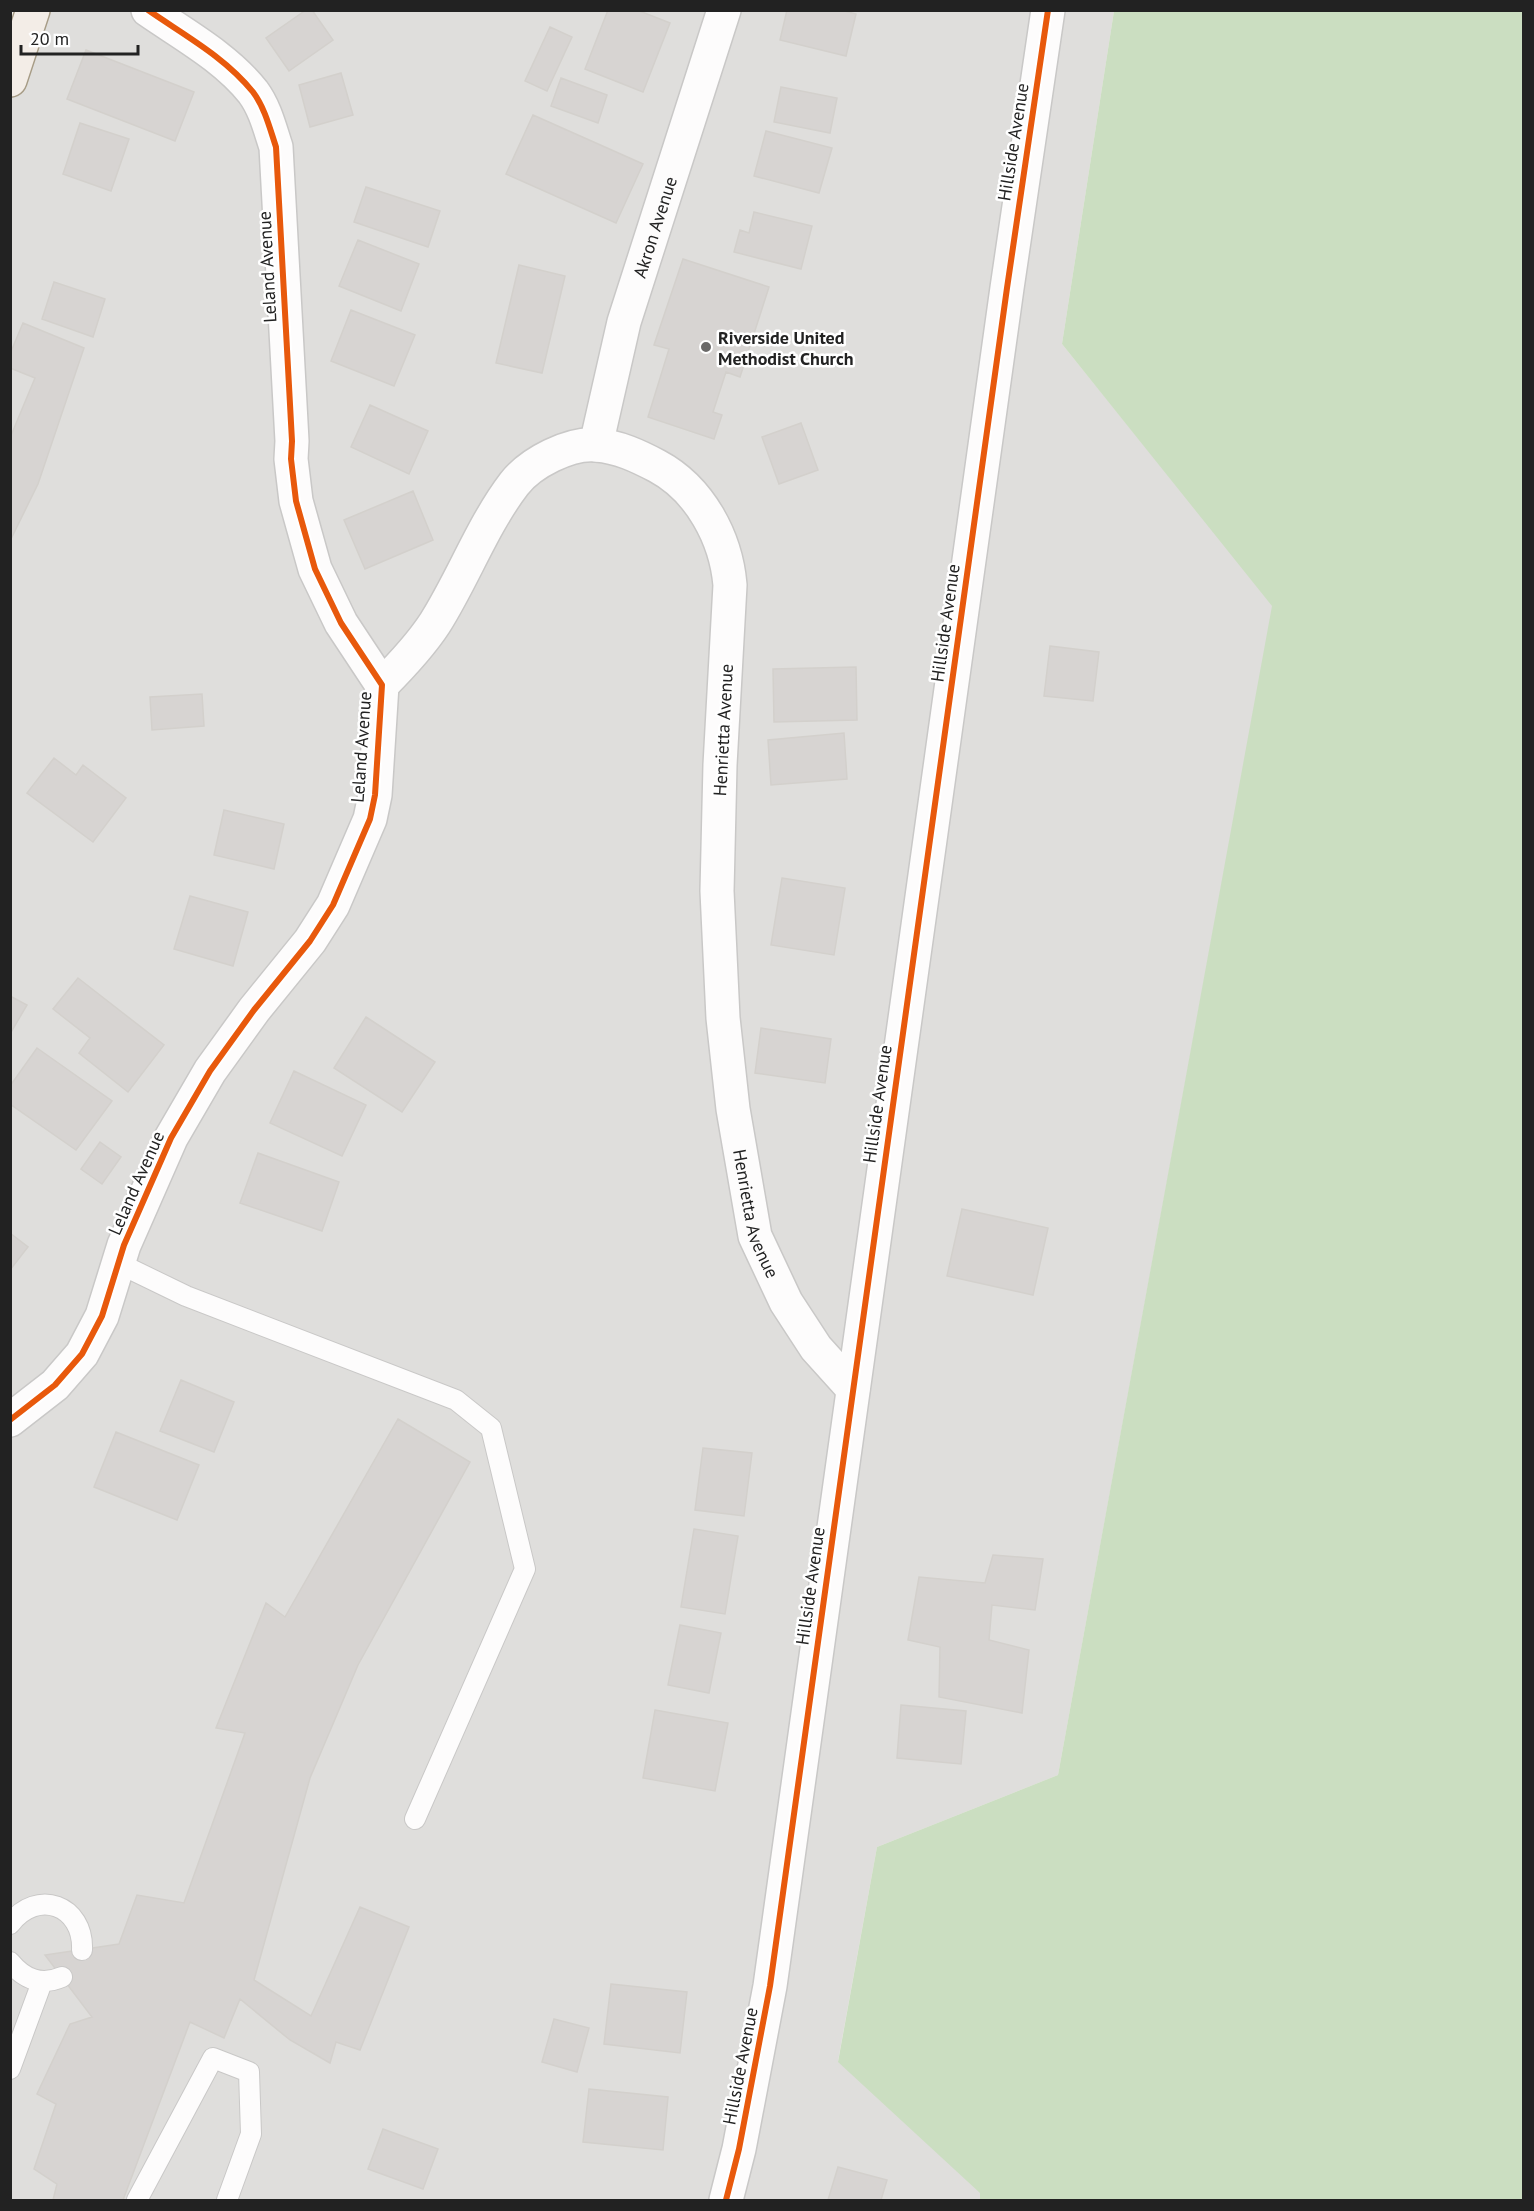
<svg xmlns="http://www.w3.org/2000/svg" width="1534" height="2211" font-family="'PT Sans',sans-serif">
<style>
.residential{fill:#dfdedc}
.forest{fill:#cbdec1}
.building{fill:#d7d4d2;stroke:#d3d0cc;stroke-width:1.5}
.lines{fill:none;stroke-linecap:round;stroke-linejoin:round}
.service-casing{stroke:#c9c8c7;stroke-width:22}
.minor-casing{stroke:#c9c8c7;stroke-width:36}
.tertiary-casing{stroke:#c9c8c7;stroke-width:36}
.primary-casing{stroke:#a79c86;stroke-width:36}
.service{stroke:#fdfcfc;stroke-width:20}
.minor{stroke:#fdfcfc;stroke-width:33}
.tertiary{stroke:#fdfcfc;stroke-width:33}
.primary{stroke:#f3ede7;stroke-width:33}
.cycleway-casing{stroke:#fff;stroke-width:10}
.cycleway{stroke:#e8590c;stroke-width:6}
.poi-dot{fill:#6a6968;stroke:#fff;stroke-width:2}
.labels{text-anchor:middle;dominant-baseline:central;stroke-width:5;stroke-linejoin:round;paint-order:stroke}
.street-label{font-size:18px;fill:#222;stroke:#fff}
.poi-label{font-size:18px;font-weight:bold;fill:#222;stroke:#fff;text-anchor:start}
</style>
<rect width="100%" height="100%" fill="#f0eeeb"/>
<path class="residential" d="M33,11H1114L1062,344L1273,605L1058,1775L877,1847L838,2061L981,2193L980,2200H11L10,80Z"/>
<path class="forest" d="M1114,11H1523V2200H980V2193L838,2062L877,1847L1058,1775L1272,606L1062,344Z"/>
<path class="building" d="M306,10H312L333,40L289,71L266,38Z
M608,10H637L670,23L643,92L585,69Z
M787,10H841L856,14L846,56L780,40Z
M550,27L572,37L547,91L525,81Z
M86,50L194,92L175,141L67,99Z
M341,73L353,115L310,127L299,85Z
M561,78L607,95L598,123L551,106Z
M781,87L837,98L830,133L774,122Z
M533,115L643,164L616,223L506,174Z
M80,123L129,139L111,191L63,174Z
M766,131L832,148L819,193L754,176Z
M366,187L440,211L428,247L354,222Z
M754,212L812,226L801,269L734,252L740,230L749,233Z
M358,240L419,264L401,311L339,286Z
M683,259L769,287L740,377L726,372L713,412L722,415L714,439L648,417L669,349L654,345Z
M519,265L565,276L542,373L496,363Z
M54,282L105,299L93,337L42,319Z
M351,310L415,335L394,386L331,361Z
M23,323L84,348L38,484L10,541V438L35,378L10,368V354Z
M370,405L428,431L409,474L351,447Z
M801,423L818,470L779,484L762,437Z
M413,491L433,540L365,569L344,520Z
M1050,646L1099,652L1093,701L1044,696Z
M856,667L857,720L774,722L773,669Z
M202,694L204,726L152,730L150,697Z
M844,733L847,779L771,785L768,740Z
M54,758L76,775L83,765L126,798L93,842L27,793Z
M224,810L284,824L274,869L214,855Z
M782,878L845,888L834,955L771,945Z
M190,896L248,912L233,966L174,949Z
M78,978L164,1045L128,1092L79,1053L90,1038L53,1009Z
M10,996L27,1005L10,1034Z
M366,1017L435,1062L402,1112L334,1068Z
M761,1028L831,1039L825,1083L755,1073Z
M37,1048L112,1101L76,1150L10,1104V1086Z
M294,1071L366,1105L342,1156L270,1123Z
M100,1142L121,1157L102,1184L81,1169Z
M258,1153L339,1182L322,1231L240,1203Z
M962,1209L1048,1228L1033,1295L947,1276Z
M10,1233L28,1247L10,1270Z
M181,1380L234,1402L214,1452L160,1431Z
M398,1419L470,1462L358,1665L310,1778L254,1980L311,2016L360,1907L409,1927L360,2050L336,2042L330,2063L290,2040L240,1999L224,2038L190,2022L123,2200H53L57,2184L34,2169L56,2104L37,2094L70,2024L92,2017L45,1955L119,1944L137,1895L184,1903L245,1733L216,1728L266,1603L285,1617Z
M116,1432L199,1465L177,1520L94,1487Z
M703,1448L752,1453L744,1516L695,1510Z
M694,1529L738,1536L725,1614L681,1607Z
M993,1555L1043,1559L1035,1610L992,1605L989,1640L1029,1650L1022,1713L939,1697L940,1647L908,1640L919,1577L985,1583Z
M680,1625L721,1633L709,1693L668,1685Z
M901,1705L966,1711L961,1764L897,1758Z
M655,1710L728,1723L715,1791L643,1778Z
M611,1984L687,1992L680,2053L604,2044Z
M554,2019L589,2028L577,2072L542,2062Z
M589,2089L668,2097L663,2150L583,2142Z
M383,2129L438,2149L423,2189L368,2169Z
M838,2167L887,2180L881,2200H828Z"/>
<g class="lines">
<defs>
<path id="service" d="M118,1263L186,1296L456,1400L491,1428L525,1569L415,1819
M10,1924C37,1888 84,1905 82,1950
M10,1962C24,1979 41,1986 62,1977
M10,2069L42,1982
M137,2200L213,2058L249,2072L251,2134L227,2200"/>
<g id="minor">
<path id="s1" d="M596,445L624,322L724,10"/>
<path id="s2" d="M382,685C401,666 420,646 435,623C463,579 482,526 514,484C530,463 570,442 597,445C619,447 638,456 657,466C700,489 726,538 730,585L720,765L717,891L723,1018L733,1109L755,1236L786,1302L816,1348L853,1389"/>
<path d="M10,1420L55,1385L82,1354L102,1316L124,1245L171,1138L210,1071L254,1010L310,941L333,905L370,819L375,795L382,685L341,623L315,569L296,501L291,459L292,441L276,147C270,129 265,108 253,92C225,57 184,35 148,10"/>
</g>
<path id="tertiary" d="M726,2200L739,2149L770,1986L1007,288L1048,10"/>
<path id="primary" d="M10,80L33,10"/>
</defs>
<use href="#service" class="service-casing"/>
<use href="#minor" class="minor-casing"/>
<use href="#tertiary" class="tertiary-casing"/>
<use href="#primary" class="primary-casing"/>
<use href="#service" class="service"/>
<use href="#minor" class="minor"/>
<use href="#tertiary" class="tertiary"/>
<use href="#primary" class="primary"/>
<defs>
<path id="cycleway" d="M10,1420L55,1385L82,1354L102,1316L124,1245L171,1138L210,1071L254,1010L310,941L333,905L370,819L375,795L382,685L341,623L315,569L296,501L291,459L292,441L276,147C270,129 265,108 253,92C225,57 184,35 148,10
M726,2200L739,2149L770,1986L1007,288L1048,10"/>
</defs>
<use href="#cycleway" class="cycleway-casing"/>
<use href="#cycleway" class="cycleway"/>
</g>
<circle class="poi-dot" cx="706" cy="347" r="6"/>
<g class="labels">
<g class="street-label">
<text transform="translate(1013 142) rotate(-81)">Hillside Avenue</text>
<text stroke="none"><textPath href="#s1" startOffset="226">Akron Avenue</textPath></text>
<text transform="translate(267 267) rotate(-93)">Leland Avenue</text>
<text transform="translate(945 623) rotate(-82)">Hillside Avenue</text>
<text transform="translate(723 730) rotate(-87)">Henrietta Avenue</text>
<text transform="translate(361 747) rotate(-86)">Leland Avenue</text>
<text transform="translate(877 1104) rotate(-82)">Hillside Avenue</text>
<text transform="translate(136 1183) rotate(-66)">Leland Avenue</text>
<text stroke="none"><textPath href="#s2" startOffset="1178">Henrietta Avenue</textPath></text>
<text transform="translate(810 1586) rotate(-82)">Hillside Avenue</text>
<text transform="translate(740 2066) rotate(-79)">Hillside Avenue</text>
</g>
<g class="poi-label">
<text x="718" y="337">Riverside United<tspan x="718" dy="21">Methodist Church</tspan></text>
</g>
</g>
<rect width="1534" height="2211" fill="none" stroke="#222222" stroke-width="24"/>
<path d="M21 45v9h117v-9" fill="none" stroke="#222222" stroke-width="3"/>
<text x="30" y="45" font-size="18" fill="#222222" stroke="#ffffff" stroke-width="4.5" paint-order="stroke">20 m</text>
</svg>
